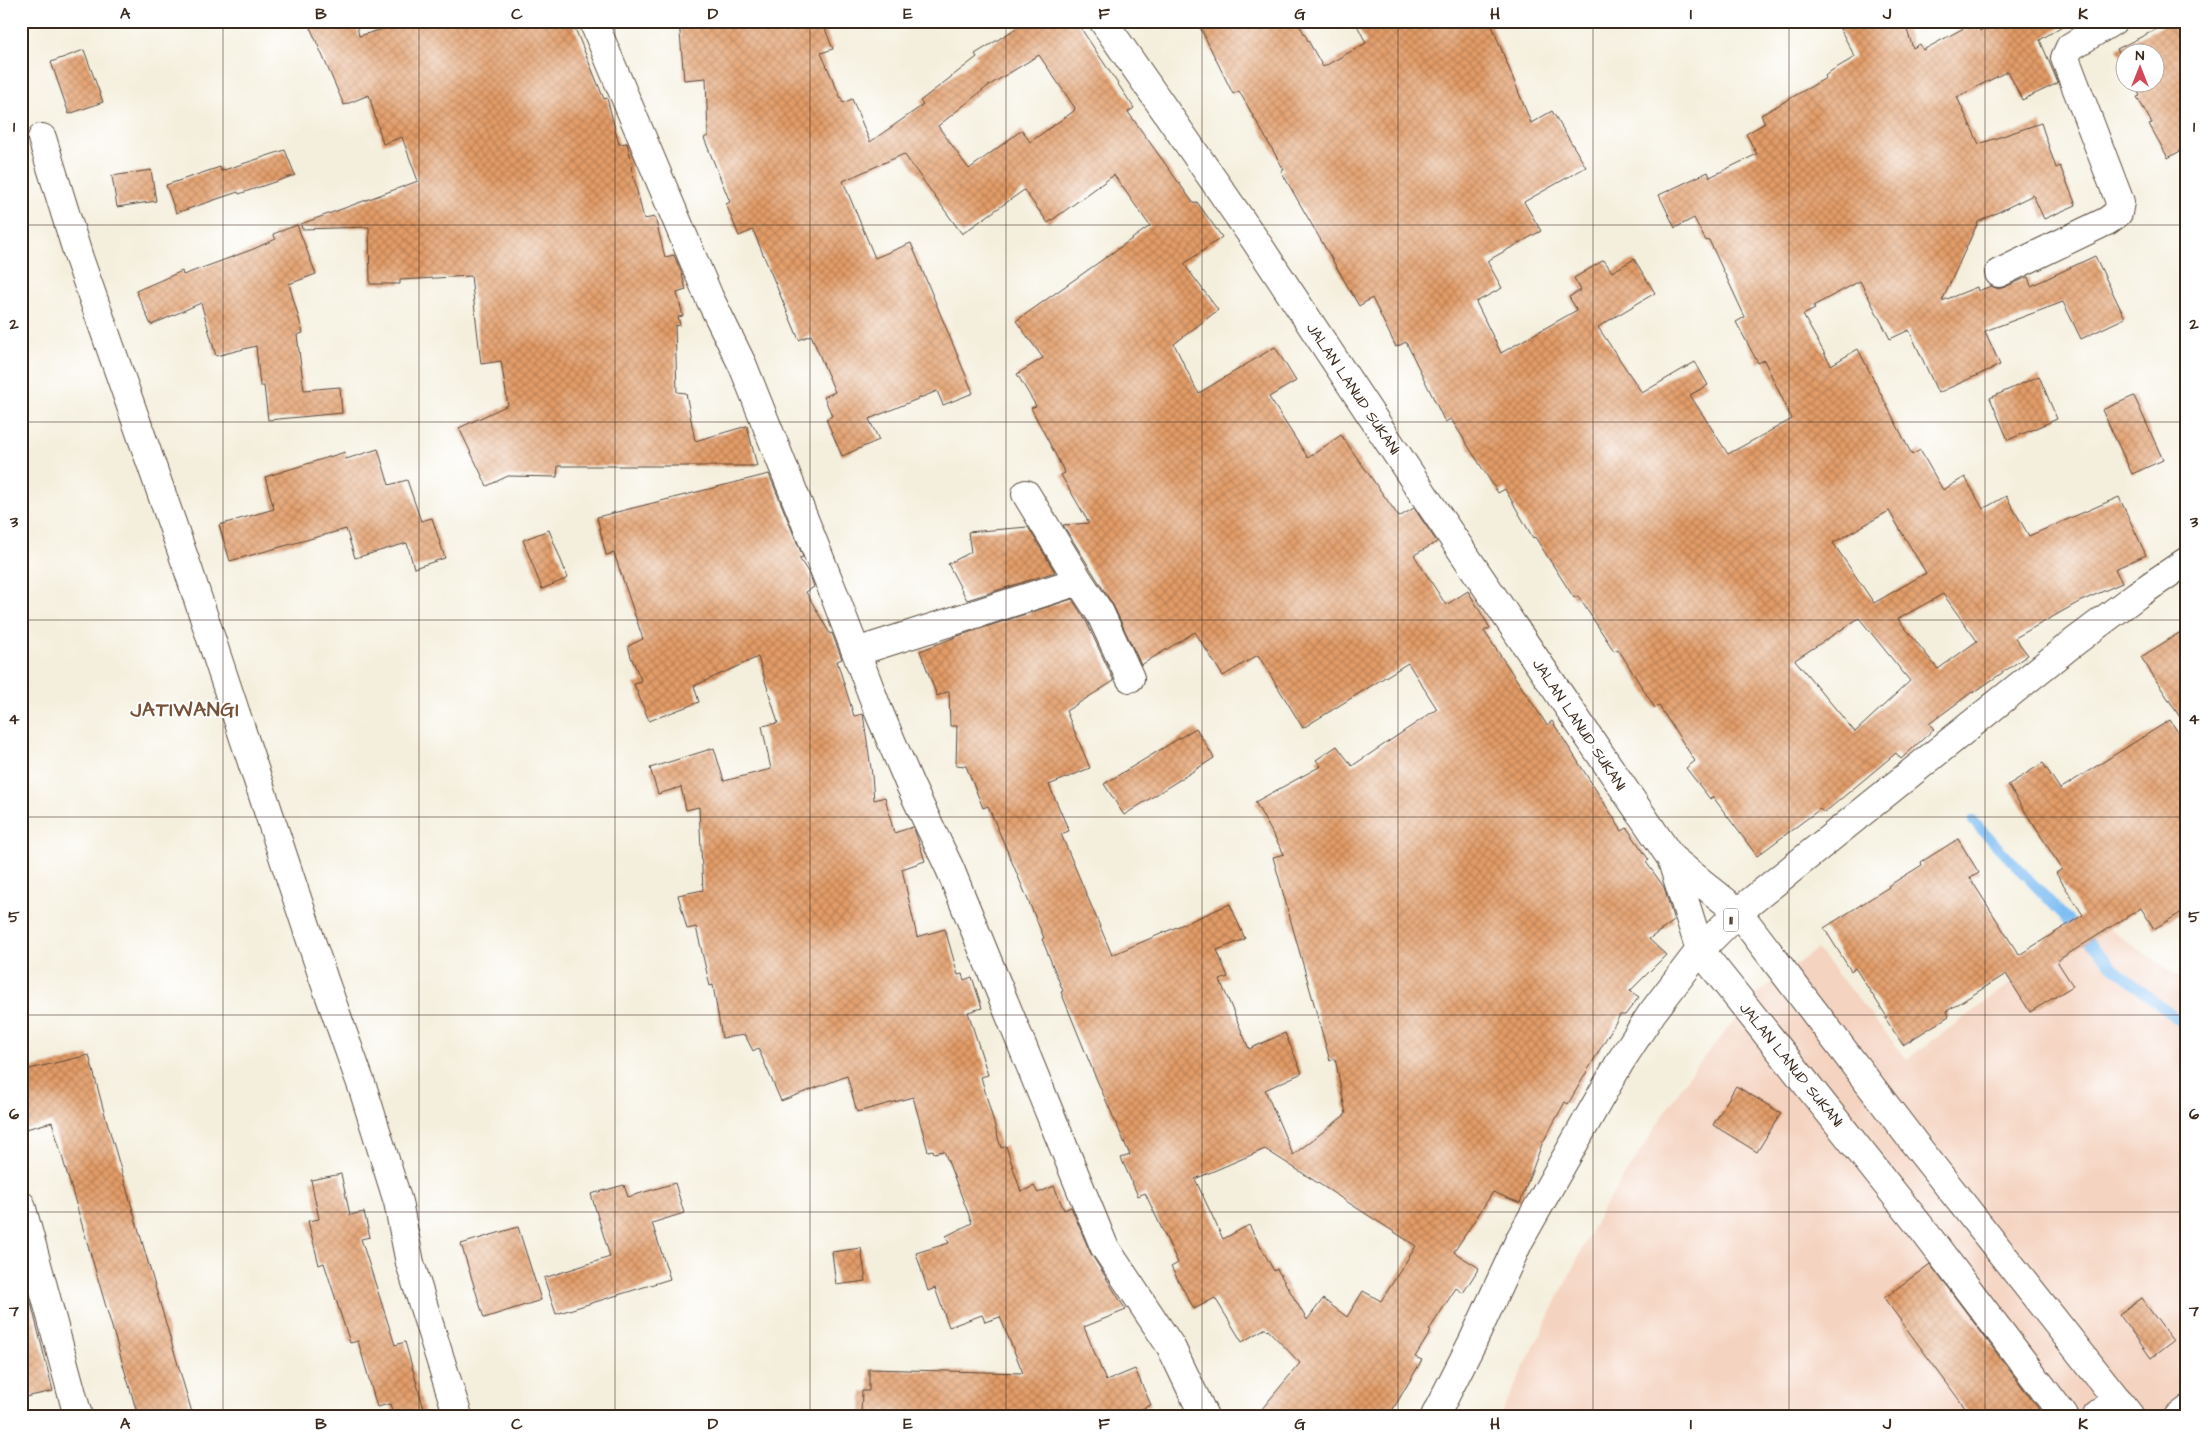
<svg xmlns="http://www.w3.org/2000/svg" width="2208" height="1437" font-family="'Architects Daughter',sans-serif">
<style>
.built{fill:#f4d3c0}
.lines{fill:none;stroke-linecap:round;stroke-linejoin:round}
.stream{stroke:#7fbef3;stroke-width:10}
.building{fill:url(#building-cross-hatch);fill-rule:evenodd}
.service-casing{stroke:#57483b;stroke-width:21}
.minor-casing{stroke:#57483b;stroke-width:30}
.tertiary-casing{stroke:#57483b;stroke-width:30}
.trunk-casing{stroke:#57483b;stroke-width:30}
.service{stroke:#fff;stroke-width:19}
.minor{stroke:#fff;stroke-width:28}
.tertiary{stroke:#fff;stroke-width:28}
.trunk{stroke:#fff;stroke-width:28}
.grid{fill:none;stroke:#3b2a1e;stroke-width:1;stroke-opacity:0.55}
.labels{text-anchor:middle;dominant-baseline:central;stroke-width:4;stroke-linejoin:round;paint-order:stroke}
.shield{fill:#fff;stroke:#766a62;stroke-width:1}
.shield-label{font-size:14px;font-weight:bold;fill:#3b2a1e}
.street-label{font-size:15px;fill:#3b2a1e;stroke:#fff}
.district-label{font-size:20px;font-weight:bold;letter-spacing:1px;fill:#765238;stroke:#fff}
.neatline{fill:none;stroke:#3b2a1e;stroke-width:2}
.grid-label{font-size:16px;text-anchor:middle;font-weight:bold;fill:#3b2a1e}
</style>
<defs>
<pattern id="building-cross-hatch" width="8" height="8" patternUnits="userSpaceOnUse" patternTransform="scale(1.25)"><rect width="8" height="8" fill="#e39c67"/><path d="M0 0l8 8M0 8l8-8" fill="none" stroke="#b97f54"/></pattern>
</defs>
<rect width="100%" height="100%" fill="#fff"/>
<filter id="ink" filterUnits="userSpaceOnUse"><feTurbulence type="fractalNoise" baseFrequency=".02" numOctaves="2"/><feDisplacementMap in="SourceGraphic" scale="10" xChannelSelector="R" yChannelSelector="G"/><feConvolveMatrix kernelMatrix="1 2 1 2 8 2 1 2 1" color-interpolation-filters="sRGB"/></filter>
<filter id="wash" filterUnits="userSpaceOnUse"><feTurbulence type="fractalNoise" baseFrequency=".0096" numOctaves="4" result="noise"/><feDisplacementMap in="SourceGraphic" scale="20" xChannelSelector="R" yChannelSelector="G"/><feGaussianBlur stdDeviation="1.12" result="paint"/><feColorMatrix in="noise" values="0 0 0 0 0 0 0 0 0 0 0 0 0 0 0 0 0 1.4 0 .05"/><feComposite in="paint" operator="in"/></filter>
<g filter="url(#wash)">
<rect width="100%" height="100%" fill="#f4efdd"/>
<path class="built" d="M2097,921L2187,982V1416H1500L1598,1217L1690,1074L1757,994L1817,949L1907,1059Z"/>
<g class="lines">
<path class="stream" d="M1973,821L2114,968L2187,1027"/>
</g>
<g id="blocks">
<path class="building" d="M316,21H356L359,36L410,21H572L604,99L607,98L619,144L627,143L633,166L631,167L644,219L655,217L665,257L674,255L682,274L686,290L677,293L683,316L678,317L680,325L675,326L677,392L686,393L695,441L747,426L757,466H558L557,477L508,476L487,486L459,428L508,405L501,361L481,364L471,276L400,280V284H370L369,227L302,229L301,224L418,181L402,137L383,144L369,95L344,105L310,27L317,25Z
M679,21H822L833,49L821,53L843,103L852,99L870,142L923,105L920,101L977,57L975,54L1028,21H1076L1134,108L1128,112L1194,204L1197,202L1222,237L1184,264L1218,310L1174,344L1196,389L1199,393L1275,347L1296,381L1269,397L1308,458L1341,435L1399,517L1414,508L1437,542L1414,555L1446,605L1468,591L1490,628L1484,631L1547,725L1552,721L1622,831L1627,828L1649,860L1646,862L1664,887L1674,921L1649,939L1666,955L1630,991L1639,997L1625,1015H1620L1568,1104L1565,1102L1542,1144L1520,1203L1493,1192L1454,1252L1479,1268L1463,1293L1456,1288L1429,1330L1431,1331L1415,1357L1422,1360L1389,1416H1256L1300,1363L1266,1328L1242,1342L1215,1298L1194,1309L1171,1267L1178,1263L1145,1193L1138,1196L1121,1158L1130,1155L1093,1071L1061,992L1063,991L1042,939L1044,938L1009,855L988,806L983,808L966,766L956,765L957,726H950L949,691L937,696L920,651L958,636L1072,599L1086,621L1114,681L1066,711L1090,768L1049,785L1069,831L1061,834L1112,955L1230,904L1245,939L1217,950L1228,977L1220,980L1249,1049L1285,1033L1302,1073L1265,1090L1293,1155L1346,1114L1335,1058L1330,1061L1273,857L1284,854L1255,802L1321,766L1316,760L1337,746L1352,766L1437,709L1408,663L1303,728L1258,655L1223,676L1195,632L1141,665L1113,605L1063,525L1089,523L1061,475L1065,473L1031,408L1036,406L1017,374L1043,358L1016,321L1150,226L1114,175L1048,223L1024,190L962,234L904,154L843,181L875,258L911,243L973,393L943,405L937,391L869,419L879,440L842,456L826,419L832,416L824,397L835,392L811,335L799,340L753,230L739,236L726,204L730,202L704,138L708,136L706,78L684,80ZM1039,55L1075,108L1074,111L1030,142L1022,130L969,169L938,126L988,86ZM1265,1149L1416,1246L1381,1301L1363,1291L1347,1317L1323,1299L1307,1320L1277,1269L1274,1271L1249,1225L1223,1239L1195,1179Z
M1197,21H1297L1323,67L1366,43L1355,21H1490L1531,123L1552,111L1586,167L1524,202L1541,231L1487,261L1502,288L1476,302L1501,353L1577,310L1569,297L1581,290L1574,278L1604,260L1612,272L1634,259L1655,293L1598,327L1642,393L1695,362L1708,385L1690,395L1728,454L1792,419L1764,360L1758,363L1736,322L1745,317L1709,240L1706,241L1694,218L1675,228L1659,195L1708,172L1710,177L1757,154L1746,134L1765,123L1761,115L1826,78L1825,76L1831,71L1855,57L1836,21H1904L1913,48L1920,44L1923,50L1975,22L1980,31L1996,21H2070L2040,40L2058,83L2022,100L2008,71L1957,97L1979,144L2041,123L2056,168L2060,166L2076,205L2044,219L2033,195L1978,222L1942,301L1977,287L1978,291L1991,286L1998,289L2005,287L2028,277L2031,286L2095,256L2125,318L2081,339L2063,302L1985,331L2000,365L1938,393L1909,330L1890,339L1860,281L1813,306L1815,309L1803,315L1831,365L1858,349L1912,455L1920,450L1943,490L1965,477L1983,509L2006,496L2029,536L2119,497L2146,555L2115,569L2122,583L2079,602L2015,638L2028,655L1973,693L1972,692L1929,724L1934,729L1901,759L1896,753L1824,813L1820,809L1757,856L1713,797L1710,799L1686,768L1695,761L1659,706L1655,708L1618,649L1614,651L1578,596L1574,598L1535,537L1533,538L1505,489L1498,493L1451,419L1445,422L1406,342L1396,347L1372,298L1359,306L1297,199L1281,171L1284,170L1239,91L1233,94ZM1889,511L1926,573L1874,603L1833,543ZM1943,594L1977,641L1938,669L1898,619ZM1859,618L1910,681L1855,732L1795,660Z
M2173,21H2187V147L2168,158L2149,124L2152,123L2137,97L2140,96L2133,82H2156V52H2126V67L2117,49Z
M84,50L103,102L69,114L51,62Z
M285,150L295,175L239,194L238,192L176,213L166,185L220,167L221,171Z
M151,170L156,201L117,207L112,176Z
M297,225L316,274L289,284L303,333L297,335L304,390L340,387L342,413L268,420L264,386H260L256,346L216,356L201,303L151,325L136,291L182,271L183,275L251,250L276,239L273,234Z
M2039,376L2057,419L2008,440L1990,398Z
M2134,396L2163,460L2132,474L2102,410Z
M378,449L389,485L407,480L421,521L432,518L445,558L414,568L407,543L355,558L346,529L230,561L219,525L274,509L265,477L345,452L346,459Z
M769,474L803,557L799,558L810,575L814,587L806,592L830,634L832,633L842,659L837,661L854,716L863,714L872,775L874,800L885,797L894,833L913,827L917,837L925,861L902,869L917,937L945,929L958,975L962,974L964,980L972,977L982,1008L968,1012L988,1075L981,1077L1001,1148L1006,1146L1021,1192L1034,1186L1038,1193L1054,1186L1064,1210L1071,1207L1090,1252L1126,1310L1084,1327L1106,1381L1135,1369L1151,1405L1124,1416H984L938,1413V1416H861L862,1391H869V1369L1023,1373L1000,1317L985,1322L982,1315L949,1327L935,1288L928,1291L916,1253L949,1243L946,1236L972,1223L944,1151L934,1153L933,1150L928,1151L913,1097L857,1112L847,1076L781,1101L758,1048L753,1051L745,1035L722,1038L713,985L710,986L696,927L687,929L678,895L703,890L699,807L686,810L681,787L658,794L650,768L714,748L724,781L771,769L762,726L778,723L758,657L694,686L699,702L649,721L634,684L642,682L631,657L628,646L643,639L614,553L606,555L597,517Z
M1028,527L1055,572L967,600L948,564L971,552L968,532Z
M549,530L568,578L542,589L523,540Z
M2187,628V728L2141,657Z
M2170,720L2187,746V909L2154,929L2141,908L2057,961L2073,986L2030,1012L2006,974L1947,1011L1949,1016L1903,1045L1885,1018L1887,1017L1855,968L1851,971L1824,928L1889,887L1888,886L1922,865L1921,862L1958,839L1979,873L1970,878L2019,955L2083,915L2056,873L2062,869L2008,785L2043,763L2060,789Z
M1196,728L1214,758L1124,815L1104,784Z
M89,1055L103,1108L193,1416H138L52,1122L26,1129L21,1110V1071Z
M1736,1086L1781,1113L1757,1152L1713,1125Z
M341,1174L350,1215L364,1212L370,1237L361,1239L395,1345L405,1342L426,1416H393L390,1404L377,1407L358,1341L350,1343L324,1263L319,1265L308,1221L319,1219L311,1180Z
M675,1183L684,1213L652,1223L670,1279L556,1314L544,1278L610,1257L591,1194L624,1185L628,1197Z
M518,1227L541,1300L484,1318L461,1244Z
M861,1248L866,1281L836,1285L832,1252Z
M1930,1264L2044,1416H1971L1884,1298Z
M29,1295L53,1391L21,1398V1296Z
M2141,1298L2173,1341L2151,1358L2119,1314Z"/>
</g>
</g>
<g filter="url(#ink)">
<use href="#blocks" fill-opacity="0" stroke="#57483b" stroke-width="1"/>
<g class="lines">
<defs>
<path id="service" d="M2173,1416L2187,1405"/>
<path id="minor" d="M593,21L709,297L743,366L834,594L878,710L910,785L950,869L1104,1246L1171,1347L1204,1416
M42,138L79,258L188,569L324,980L364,1092L398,1202L410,1263L458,1416
M1999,273L2107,221L2118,213L2120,202L2065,58L2070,47L2113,21
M1026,494L1079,581L1100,613L1130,678
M856,652L1079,581
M21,1205L78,1416"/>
<path id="tertiary" d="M1103,21L1255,240L1430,504L1671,858L1700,950L1923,1230L2064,1416
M1671,858L1738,912L1915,1144L2130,1416
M2097,1416L2117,1399"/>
<path id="trunk" d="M1435,1416L1473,1341L1520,1239L1620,1062L1652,1013L1700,950L1738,912L2069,646L2137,595L2187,561"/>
</defs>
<use href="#service" class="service-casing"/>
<use href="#minor" class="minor-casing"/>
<use href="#tertiary" class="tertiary-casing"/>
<use href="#trunk" class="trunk-casing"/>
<use href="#service" class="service"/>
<use href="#minor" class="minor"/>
<use href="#tertiary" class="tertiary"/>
<use href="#trunk" class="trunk"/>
</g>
</g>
<path class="grid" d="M223,21V1416M419,21V1416M615,21V1416M810,21V1416M1006,21V1416M1202,21V1416M1398,21V1416M1593,21V1416M1789,21V1416M1985,21V1416M21,225H2187M21,422H2187M21,620H2187M21,817H2187M21,1015H2187M21,1212H2187"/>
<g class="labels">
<rect class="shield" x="1723.5" y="908.5" width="15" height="23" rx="4"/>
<g class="shield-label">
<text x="1731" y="920">11</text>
</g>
<g class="street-label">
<text transform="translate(1353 389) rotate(56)">JALAN LANUD SUKANI</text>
<text transform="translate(1579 725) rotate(56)">JALAN LANUD SUKANI</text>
<text transform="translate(1791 1065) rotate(51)">JALAN LANUD SUKANI</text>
</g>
<g class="district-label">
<text x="185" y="710">JATIWANGI</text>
</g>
</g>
<rect width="2208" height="1437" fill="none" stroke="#fff" stroke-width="55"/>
<g transform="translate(2140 68)"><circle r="24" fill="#ffffff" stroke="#b1aaa5"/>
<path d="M0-4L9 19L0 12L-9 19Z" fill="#d1495b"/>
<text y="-8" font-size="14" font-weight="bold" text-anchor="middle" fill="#3b2a1e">N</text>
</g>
<rect x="28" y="28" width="2152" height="1382" class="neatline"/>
<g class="grid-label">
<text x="125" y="19">A</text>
<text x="321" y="19">B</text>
<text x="517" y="19">C</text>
<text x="713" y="19">D</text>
<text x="908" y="19">E</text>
<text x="1104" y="19">F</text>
<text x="1300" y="19">G</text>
<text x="1495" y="19">H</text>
<text x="1691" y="19">I</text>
<text x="1887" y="19">J</text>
<text x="2083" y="19">K</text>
<text x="14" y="132">1</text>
<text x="2194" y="132">1</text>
<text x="14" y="329">2</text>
<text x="2194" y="329">2</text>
<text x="14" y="527">3</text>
<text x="2194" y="527">3</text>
<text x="14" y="724">4</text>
<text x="2194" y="724">4</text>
<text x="14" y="922">5</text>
<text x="2194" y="922">5</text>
<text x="14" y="1119">6</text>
<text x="2194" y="1119">6</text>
<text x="14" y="1316">7</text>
<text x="2194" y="1316">7</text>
<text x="125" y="1429">A</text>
<text x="321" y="1429">B</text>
<text x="517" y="1429">C</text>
<text x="713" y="1429">D</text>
<text x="908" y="1429">E</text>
<text x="1104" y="1429">F</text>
<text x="1300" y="1429">G</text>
<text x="1495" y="1429">H</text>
<text x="1691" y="1429">I</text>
<text x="1887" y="1429">J</text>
<text x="2083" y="1429">K</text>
</g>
</svg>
